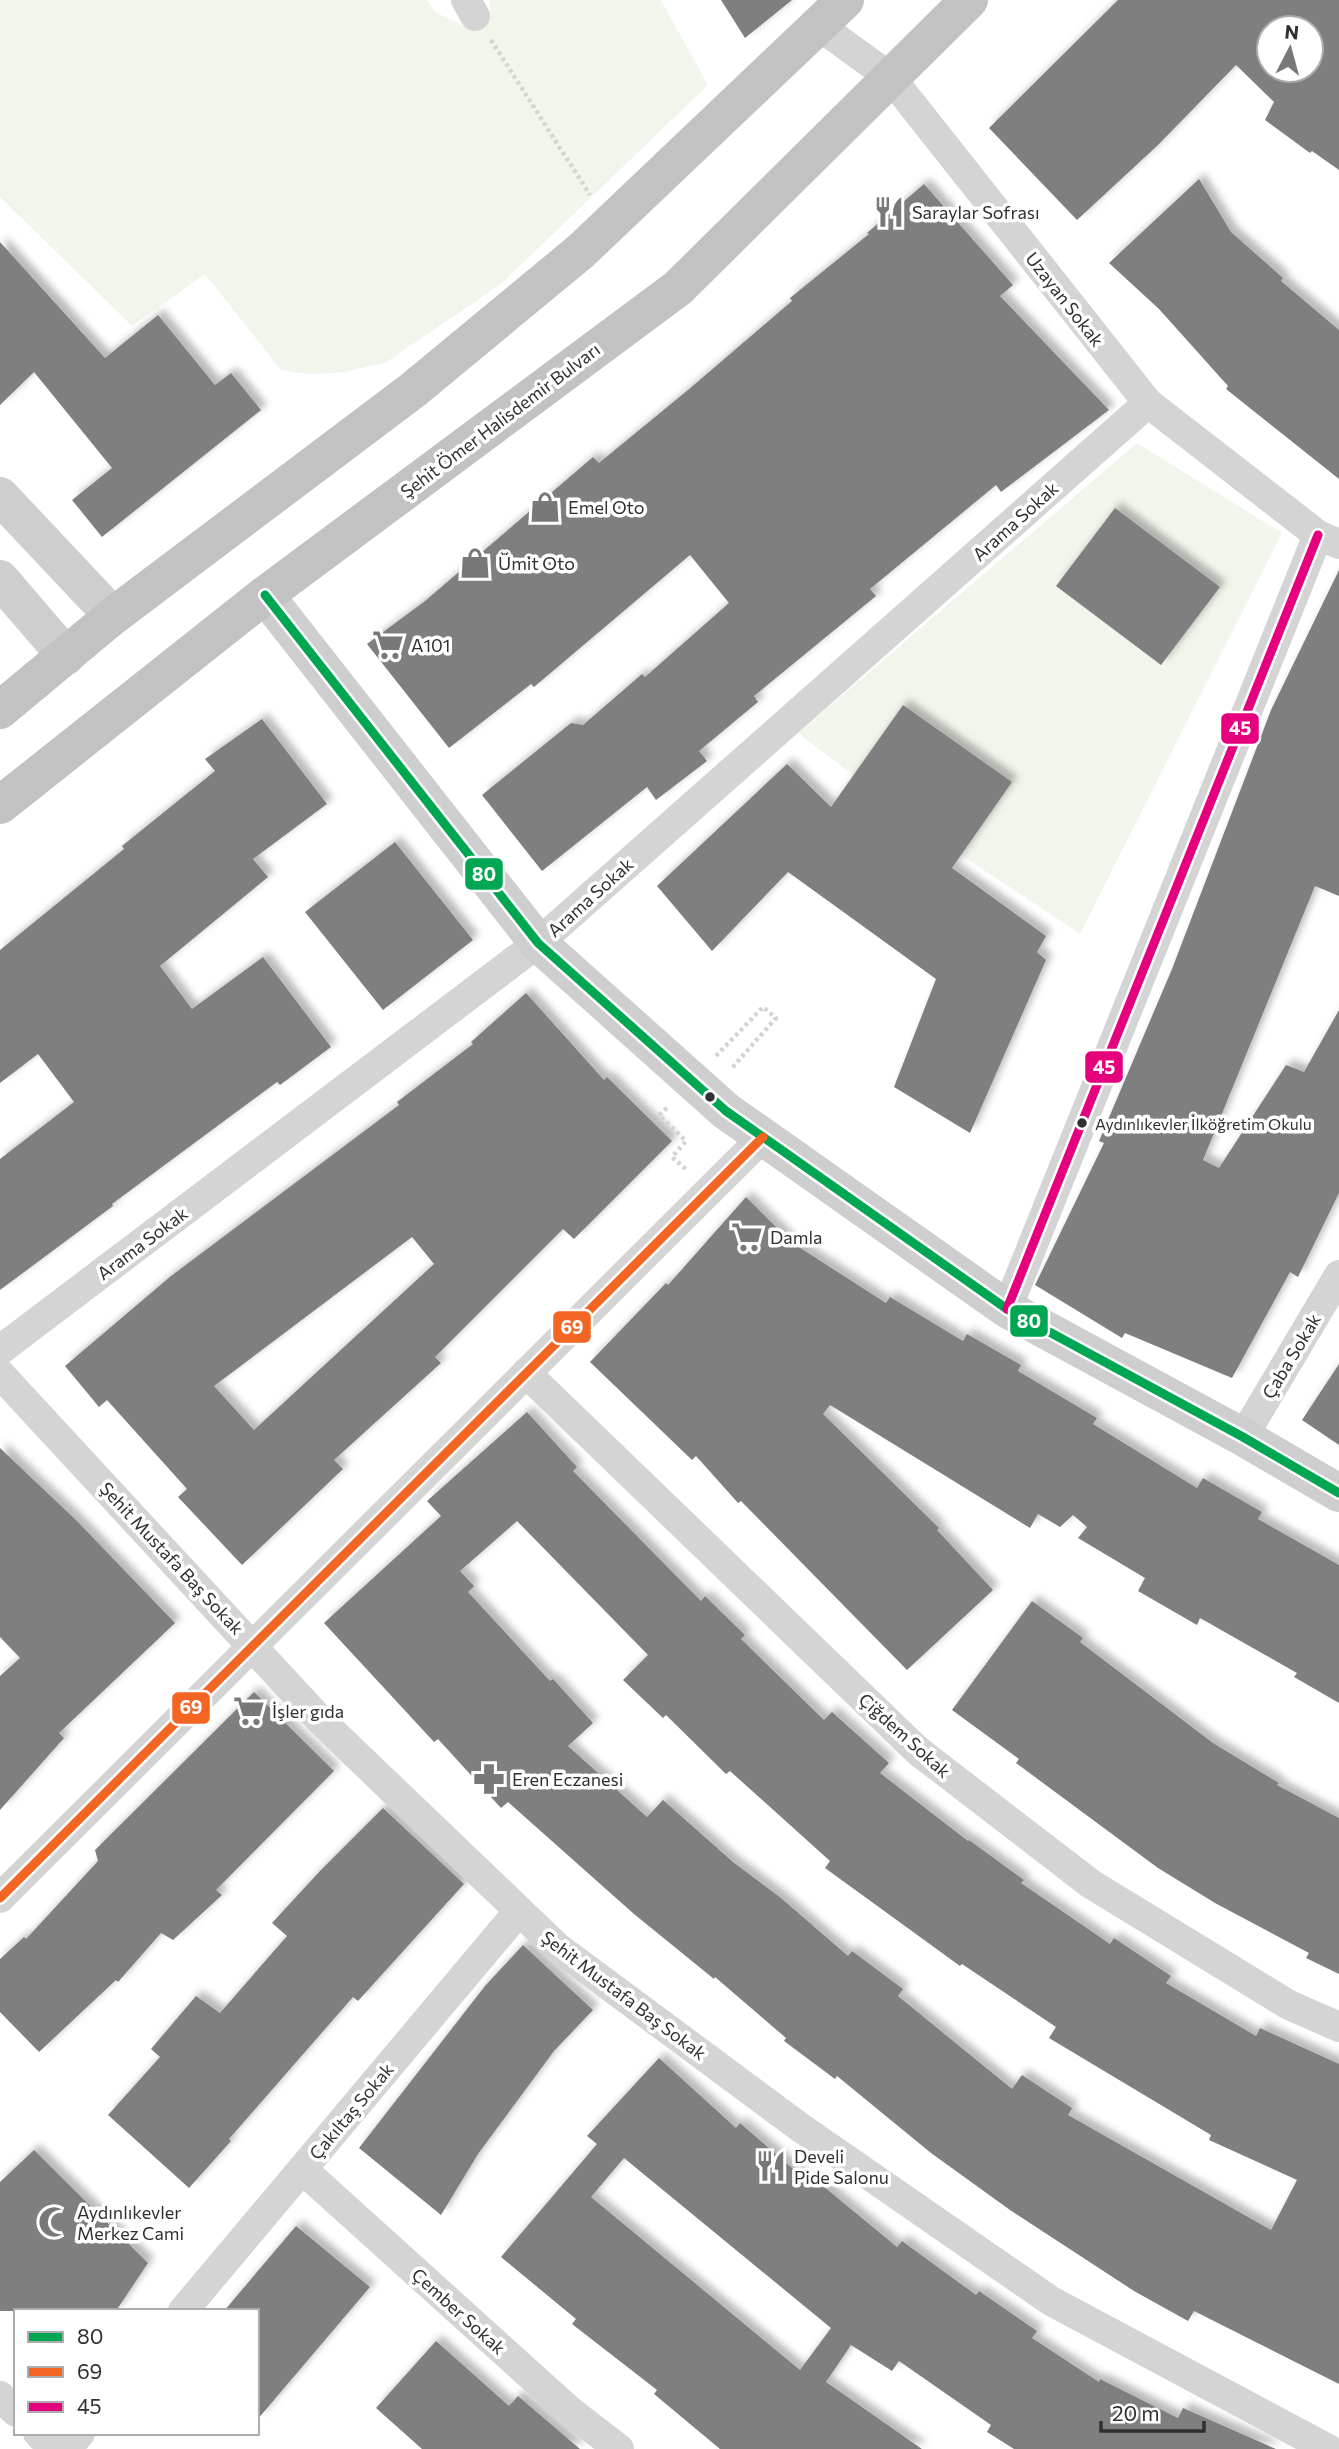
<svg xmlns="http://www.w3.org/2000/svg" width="1339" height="2449" font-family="Commissioner,sans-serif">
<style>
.green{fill:#f1f6ed}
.building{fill:#7f7f7f;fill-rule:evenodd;filter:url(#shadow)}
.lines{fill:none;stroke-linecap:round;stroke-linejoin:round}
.path{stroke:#d4d4d4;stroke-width:4.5;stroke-dasharray:3.5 3.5;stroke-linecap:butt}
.street{stroke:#d4d4d4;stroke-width:30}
.secondary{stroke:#cecece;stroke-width:38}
.highway{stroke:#c2c2c2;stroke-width:38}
.bus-1-casing{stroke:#fff;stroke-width:14}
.bus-2-casing{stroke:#fff;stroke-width:14}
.bus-3-casing{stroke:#fff;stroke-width:14}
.bus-1{stroke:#00a651;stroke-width:9}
.bus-2{stroke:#f26522;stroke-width:9}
.bus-3{stroke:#e5007d;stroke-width:9}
.bus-dot{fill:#303030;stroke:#fff;stroke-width:2.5}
.labels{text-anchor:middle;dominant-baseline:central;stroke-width:7;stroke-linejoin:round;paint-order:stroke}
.bus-label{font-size:16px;fill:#303030;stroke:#fff;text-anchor:start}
.poi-label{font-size:18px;fill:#303030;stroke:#fff;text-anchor:start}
.street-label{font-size:18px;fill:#303030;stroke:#fff}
.line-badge{stroke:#fff;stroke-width:2.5}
.badge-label{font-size:19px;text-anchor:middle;font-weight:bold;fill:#fff}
</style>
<defs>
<filter id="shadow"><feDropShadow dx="6" dy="-6" stdDeviation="3.5" flood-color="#0004"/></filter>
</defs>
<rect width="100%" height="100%" fill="#fff"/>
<path class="green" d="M0,0H427L435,12L461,25L490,11L489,0H661L708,85L501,284L385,363L339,373L307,374L281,370L205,274L132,326L0,197Z
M1137,443L1282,533L1080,934L934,837L798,733Z"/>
<path class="building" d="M721,0H792L745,38Z
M1118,0H1339V170L1312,151L1310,153L1265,120L1274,102L1236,65L1158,145L1077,220L989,128ZM1269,28H1311V70H1269Z
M1199,179L1231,232L1283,278L1281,281L1339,330V479L1226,389L1228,386L1159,309L1109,263Z
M924,184L1013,285L1000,296L1109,410L1001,492L996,485L870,589L876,596L754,696L758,702L699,751L707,761L656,800L647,787L542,871L482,795L571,723L583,725L642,674L645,677L729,603L690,555L534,687L531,684L449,748L367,644L425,601L593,457L599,463L688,390L792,301L790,298L869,234L867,233Z
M0,242L105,358L158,315L215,385L231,373L261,410L102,537L72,500L112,468L34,372L0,405Z
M1115,508L1220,587L1161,665L1056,586Z
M1339,570V896L1315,886L1203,1160L1219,1168L1286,1065L1304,1072L1339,1010V1193L1298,1277L1290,1272L1232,1378L1125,1333L1122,1338L1035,1285L1104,1143L1099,1141L1172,969L1271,710Z
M903,705L1012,782L952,868L1046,936L1037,952L1046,960L970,1133L894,1087L936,979L788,872L712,951L657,886L787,764L831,807Z
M262,719L327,804L253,859L268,877L160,966L192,1009L263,957L331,1047L280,1085L277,1082L112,1204L113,1206L0,1290V1159L74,1102L38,1054L0,1083V950L124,849L122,846L215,771L205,759Z
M395,842L473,940L383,1010L305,912Z
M526,993L604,1080L607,1077L672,1141L574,1239L563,1229L435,1357L441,1363L334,1460L343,1469L242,1565L178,1497L187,1489L107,1400L99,1407L65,1366L171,1276L399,1105L397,1102L473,1044L471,1042ZM412,1237L434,1264L254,1430L214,1386Z
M746,1197L791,1242L886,1303L890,1297L963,1341L967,1334L1021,1365L1018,1371L1097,1418L1093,1424L1197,1488L1203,1478L1262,1512L1258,1519L1339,1565V1703L1294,1677L1297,1673L1200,1618L1197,1625L1138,1591L1145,1578L1078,1538L1087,1527L1073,1515L1060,1527L1038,1514L1030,1528L830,1405L823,1414L939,1528L937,1530L993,1590L907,1670L741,1501L738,1503L696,1456L692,1460L590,1362L666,1283L668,1285Z
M1339,1364V1445L1302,1420Z
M527,1412L577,1467L573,1471L701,1601L705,1596L745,1635L741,1639L824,1720L832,1712L889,1763L880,1773L968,1841L969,1840L1024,1880L1021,1883L1110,1944L1114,1938L1171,1976L1166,1983L1256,2036L1260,2028L1339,2064V2384L1194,2311L1188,2321L1134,2291L1010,2210L931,2153L837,2076L835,2079L784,2041L786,2038L715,1977L714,1979L634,1914L508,1802L501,1808L438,1739L434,1742L324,1623L441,1516L427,1501ZM517,1521L648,1655L623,1680L663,1718L666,1715L726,1774L730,1771L830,1861L825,1868L960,1966L962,1964L1056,2027L1049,2038L1211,2135L1209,2140L1297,2180L1271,2230L1068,2115L1072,2108L1022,2075L1012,2089L898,1996L903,1989L852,1951L848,1956L781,1898L733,1862L663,1800L647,1817L568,1746L593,1723L553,1679L550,1681L468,1592L474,1586L460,1571Z
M0,1448L77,1521L175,1623L59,1733L64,1738L0,1810V1676L20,1658L0,1637Z
M1032,1601L1083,1638L1080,1642L1213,1743L1279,1783L1277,1785L1339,1818V1974L1306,1958L1309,1953L1215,1903L1158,1868L1016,1763L1019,1759L952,1710Z
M254,1692L334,1771L216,1890L222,1895L173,1940L161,1933L118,1982L116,1980L39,2052L0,2012V1959L24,1937L26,1939L98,1861L95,1850Z
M383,1808L464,1884L358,2001L353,1997L229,2139L231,2141L189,2188L108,2115L160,2057L151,2049L196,1996L220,2013L287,1936L272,1923L320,1871Z
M523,1945L593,2010L554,2051L478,2154L441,2215L359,2148L485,1986Z
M659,2058L736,2128L740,2123L813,2186L817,2181L897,2247L902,2241L976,2295L979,2291L1037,2331L1032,2338L1099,2382L1100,2379L1178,2418L1183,2408L1276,2449H1014L987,2432L991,2425L899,2361L892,2371L851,2345L826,2382L922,2449H720L654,2394L657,2390L572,2324L576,2319L501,2257L597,2144L587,2136ZM624,2158L831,2328L800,2370L591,2197Z
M34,2150L148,2263L116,2311H0V2182Z
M296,2226L370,2287L257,2420V2311H224Z
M436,2341L509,2406L518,2396L580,2449H422L376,2408Z"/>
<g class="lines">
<path class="path" d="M491,40L590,195
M716,1056L763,1007L776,1018L732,1068
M667,1108L659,1115L686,1141L672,1157L687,1170"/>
<path class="street" d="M466,0L475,16
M818,25L891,78L1148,403L1318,535L1339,544
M1007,1309L1318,535
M0,1350L538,943L1148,403
M526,1373L918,1751L1091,1884L1289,2005L1339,2027
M0,1374L322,1722L557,1947L801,2128L1051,2301L1328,2449
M1243,1437L1339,1275
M0,1898L763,1137
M302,2169L571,2412L619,2449
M183,2311L519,1911
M0,2396L16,2412
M38,2433L54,2449
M67,2449L80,2433"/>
<path class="secondary" d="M0,496L113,616
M0,579L66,656
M265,595L538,943L726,1111L1007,1309L1243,1437L1339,1493"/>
<path class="highway" d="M0,710L113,616L413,390L581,251L845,0
M0,805L265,595L678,288L969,0"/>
<defs>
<path id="bus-1" d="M265,595L538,943L726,1111L1007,1309L1243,1437L1339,1493"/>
<path id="bus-2" d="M0,1898L763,1137"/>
<path id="bus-3" d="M1007,1309L1318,535"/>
</defs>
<use href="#bus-1" class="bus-1-casing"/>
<use href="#bus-2" class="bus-2-casing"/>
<use href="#bus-3" class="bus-3-casing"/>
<use href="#bus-1" class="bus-1"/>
<use href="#bus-2" class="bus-2"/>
<use href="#bus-3" class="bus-3"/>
</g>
<defs>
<symbol id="restaurant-bare" viewBox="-9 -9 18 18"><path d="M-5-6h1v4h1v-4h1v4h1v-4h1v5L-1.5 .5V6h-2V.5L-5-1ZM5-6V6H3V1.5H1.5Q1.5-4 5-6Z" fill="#787878" stroke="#fff" stroke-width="2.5" paint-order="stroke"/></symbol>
<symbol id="shop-bare" viewBox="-9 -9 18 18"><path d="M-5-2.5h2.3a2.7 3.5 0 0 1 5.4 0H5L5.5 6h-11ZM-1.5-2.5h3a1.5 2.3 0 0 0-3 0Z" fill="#787878" stroke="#fff" stroke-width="2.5" paint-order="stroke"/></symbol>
<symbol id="supermarket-bare" viewBox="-9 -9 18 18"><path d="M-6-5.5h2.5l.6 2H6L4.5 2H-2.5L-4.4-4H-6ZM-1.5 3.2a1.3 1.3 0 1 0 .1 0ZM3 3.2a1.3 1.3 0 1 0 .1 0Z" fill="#787878" stroke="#fff" stroke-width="2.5" paint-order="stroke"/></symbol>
<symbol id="pharmacy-bare" viewBox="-9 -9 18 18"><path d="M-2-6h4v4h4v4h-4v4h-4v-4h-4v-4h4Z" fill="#787878" stroke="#fff" stroke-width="2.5" paint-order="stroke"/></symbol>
<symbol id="mosque-bare" viewBox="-9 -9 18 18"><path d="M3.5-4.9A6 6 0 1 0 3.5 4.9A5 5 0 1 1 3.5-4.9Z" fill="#787878" stroke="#fff" stroke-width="2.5" paint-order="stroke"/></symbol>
</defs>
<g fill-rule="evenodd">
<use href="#restaurant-bare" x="867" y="190" width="44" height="44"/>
<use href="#shop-bare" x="523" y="485" width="44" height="44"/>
<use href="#shop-bare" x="453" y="541" width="44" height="44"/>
<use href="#supermarket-bare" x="366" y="623" width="44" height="44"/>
<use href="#supermarket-bare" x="725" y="1215" width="44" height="44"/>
<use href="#supermarket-bare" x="227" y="1689" width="44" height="44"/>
<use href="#pharmacy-bare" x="467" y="1757" width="44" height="44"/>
<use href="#restaurant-bare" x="749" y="2144" width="44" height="44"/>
<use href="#mosque-bare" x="32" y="2200" width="44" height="44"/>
</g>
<g class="bus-dot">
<circle cx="710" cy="1097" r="6"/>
<circle cx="1082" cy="1123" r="6"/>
</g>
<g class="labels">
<g class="bus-label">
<text x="1095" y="1123">Aydınlıkevler İlköğretim Okulu</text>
</g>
<g class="poi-label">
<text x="912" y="212">Saraylar Sofrası</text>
<text x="568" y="507">Emel Oto</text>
<text x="498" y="563">Ümit Oto</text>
<text x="411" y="645">A101</text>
<text x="770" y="1237">Damla</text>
<text x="272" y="1711">İşler gıda</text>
<text x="512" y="1779">Eren Eczanesi</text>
<text x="794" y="2156">Develi<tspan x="794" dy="21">Pide Salonu</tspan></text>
<text x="77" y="2212">Aydınlıkevler<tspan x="77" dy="21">Merkez Cami</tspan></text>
</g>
<g class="street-label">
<text transform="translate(1065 299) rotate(52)">Uzayan Sokak</text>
<text transform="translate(500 420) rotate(-37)">Şehit Ömer Halisdemir Bulvarı</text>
<text transform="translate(1015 521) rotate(-42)">Arama Sokak</text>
<text transform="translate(590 897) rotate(-42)">Arama Sokak</text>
<text transform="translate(142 1243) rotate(-37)">Arama Sokak</text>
<text transform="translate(1291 1356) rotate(-59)">Çaba Sokak</text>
<text transform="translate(172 1558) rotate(47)">Şehit Mustafa Baş Sokak</text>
<text transform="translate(905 1735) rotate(42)">Çiğdem Sokak</text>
<text transform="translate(624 1995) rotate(37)">Şehit Mustafa Baş Sokak</text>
<text transform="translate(351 2111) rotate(-50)">Çakıltaş Sokak</text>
<text transform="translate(459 2311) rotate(42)">Çember Sokak</text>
</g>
</g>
<g class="line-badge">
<rect x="1220" y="712" width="40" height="33" rx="7" fill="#e5007d"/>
<rect x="464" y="857" width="40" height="34" rx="7" fill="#00a651"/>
<rect x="1084" y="1050" width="40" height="34" rx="7" fill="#e5007d"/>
<rect x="1009" y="1304" width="40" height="34" rx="7" fill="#00a651"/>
<rect x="552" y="1310" width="40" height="34" rx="7" fill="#f26522"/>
<rect x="171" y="1691" width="40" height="34" rx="7" fill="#f26522"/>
</g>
<g class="badge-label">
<text x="1240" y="735">45</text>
<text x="484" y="881">80</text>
<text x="1104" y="1074">45</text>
<text x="1029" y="1328">80</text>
<text x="572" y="1334">69</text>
<text x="191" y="1714">69</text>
</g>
<rect x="14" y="2309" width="245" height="126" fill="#ffffff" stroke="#acacac" stroke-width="2"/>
<rect x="28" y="2332" width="35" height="10" fill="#00a651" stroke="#acacac" stroke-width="2"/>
<text x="77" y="2344" font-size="21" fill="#303030">80</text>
<rect x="28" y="2367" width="35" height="10" fill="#f26522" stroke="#acacac" stroke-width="2"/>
<text x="77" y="2379" font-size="21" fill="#303030">69</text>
<rect x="28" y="2402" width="35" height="10" fill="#e5007d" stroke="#acacac" stroke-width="2"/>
<text x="77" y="2414" font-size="21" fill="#303030">45</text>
<g transform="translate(1290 49) rotate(6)"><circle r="33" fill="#ffffff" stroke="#acacac" stroke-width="2"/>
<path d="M0-5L12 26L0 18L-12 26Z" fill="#787878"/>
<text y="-10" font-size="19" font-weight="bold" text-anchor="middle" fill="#303030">N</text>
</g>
<path d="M1101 2421v10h103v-10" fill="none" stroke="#303030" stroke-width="3.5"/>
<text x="1112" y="2421" font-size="21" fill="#303030" stroke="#ffffff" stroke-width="5" paint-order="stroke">20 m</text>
</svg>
